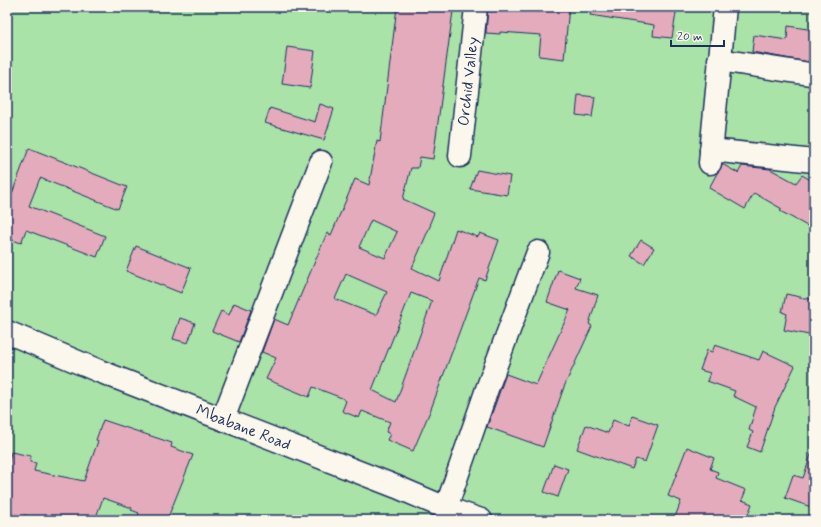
<svg xmlns="http://www.w3.org/2000/svg" width="821" height="527" font-family="Mynerve,sans-serif">
<style>
.green{fill:#a9e3a8;stroke:#628983}
.building{fill:#e4abbd;stroke:#1b2f5e;fill-rule:evenodd}
.lines{fill:none;stroke-linecap:round;stroke-linejoin:round}
.minor-casing{stroke:#1b2f5e;stroke-width:25}
.minor{stroke:#fbf7ec;stroke-width:22}
.labels{text-anchor:middle;dominant-baseline:central;stroke-width:3;stroke-linejoin:round;paint-order:stroke}
.street-label{font-size:16px;fill:#1b2f5e;stroke:#fbf7ec}
</style>
<rect width="100%" height="100%" fill="#fbf7ec"/>
<filter id="ink" filterUnits="userSpaceOnUse"><feTurbulence type="fractalNoise" baseFrequency=".025" numOctaves="2"/><feDisplacementMap in="SourceGraphic" scale="8" xChannelSelector="R" yChannelSelector="G"/><feConvolveMatrix kernelMatrix="1 2 1 2 8 2 1 2 1" color-interpolation-filters="sRGB"/></filter>
<g filter="url(#ink)">
<path class="green" d="M7,7H814V520H7Z"/>
<path class="building" d="M397,7H430L453,11L433,159L420,157L418,168H411L403,199L434,213L430,223L431,224L412,268L439,281L456,229L478,237L480,233L499,240L485,280L479,278L431,409L413,451L387,440L390,434L386,432L390,422L362,411L359,418L342,411L346,401L342,398L313,387L309,397L266,379L276,358L262,352L274,319L288,325L327,233L331,235L355,179L369,185L377,141L380,142ZM371,220L397,232L385,258L359,247ZM346,274L387,292L376,315L335,299ZM411,293L432,301L396,402L372,390Z
M488,7H569L564,59L539,56L541,35L500,32V34L486,33Z
M591,7H677L672,38L653,36L654,25L590,15Z
M788,26L814,30V63L752,52L754,35L787,40Z
M287,47L315,51L310,88L282,84Z
M578,95L595,97L592,117L576,115Z
M320,104L334,109L324,140L265,123L270,108L315,122Z
M29,148L127,187L118,209L40,178L29,206L105,236L97,257L26,230L21,243L7,238V207Z
M722,164L738,173L742,166L770,169L796,183L802,175L814,182V214L807,226L780,211L782,209L754,193L745,209L709,188Z
M477,170L510,176L507,195L470,189Z
M641,240L654,248L644,264L631,256Z
M136,246L191,268L181,293L126,271Z
M558,270L580,278L576,288L598,295L589,324L592,326L564,387L543,447L487,427L506,374L536,385L570,310L547,302Z
M786,294L814,300V336L784,330L787,314L782,312Z
M234,303L251,310L239,342L212,331L221,311L229,315Z
M180,318L195,323L188,343L173,339Z
M715,345L759,360L763,351L795,366L775,407L760,452L747,447L753,432L749,430L756,407L733,396L735,391L707,381L710,373L700,370L707,350L712,352Z
M632,416L658,425L645,462L636,459L632,469L577,449L586,425L608,433L613,420L629,426Z
M103,420L172,443L171,447L193,455L167,520H149L138,516L139,513L131,510L132,508L103,498L95,520H41L24,515L23,520H7V472L11,452L31,456L30,462L36,463L34,471L84,481L98,441L96,440Z
M687,447L714,458L710,469L718,472L716,478L746,490L742,500L752,504L746,520H674L681,501L668,496Z
M812,452H814V508L785,498L793,475L803,478Z
M554,464L568,469L558,497L544,492Z"/>
<g class="lines">
<defs>
<g id="minor">
<path d="M719,60L810,74"/>
<path d="M711,150L814,161"/>
<path id="s1" d="M460,156L476,7"/>
<path d="M710,163L725,7"/>
<path id="s2" d="M7,332L99,371L397,487L446,508L481,520"/>
<path d="M223,419L321,162"/>
<path d="M446,508L487,389L538,252"/>
</g>
</defs>
<use href="#minor" class="minor-casing"/>
<use href="#minor" class="minor"/>
</g>
</g>
<g class="labels">
<g class="street-label">
<text stroke="none"><textPath href="#s1" startOffset="75">Orchid Valley</textPath></text>
<text stroke="none"><textPath href="#s2" startOffset="255">Mbabane Road</textPath></text>
</g>
</g>
<rect width="821" height="527" fill="none" stroke="#fbf7ec" stroke-width="24"/>
<rect x="12" y="12" width="797" height="503" fill="none" stroke="#1b2f5e" stroke-width="1.5" filter="url(#ink)"/>
<path d="M671 40v6h53v-6" fill="none" stroke="#1b2f5e" stroke-width="2"/>
<text x="677" y="40" font-size="12" fill="#1b2f5e" stroke="#fbf7ec" stroke-width="3" paint-order="stroke">20 m</text>
</svg>
